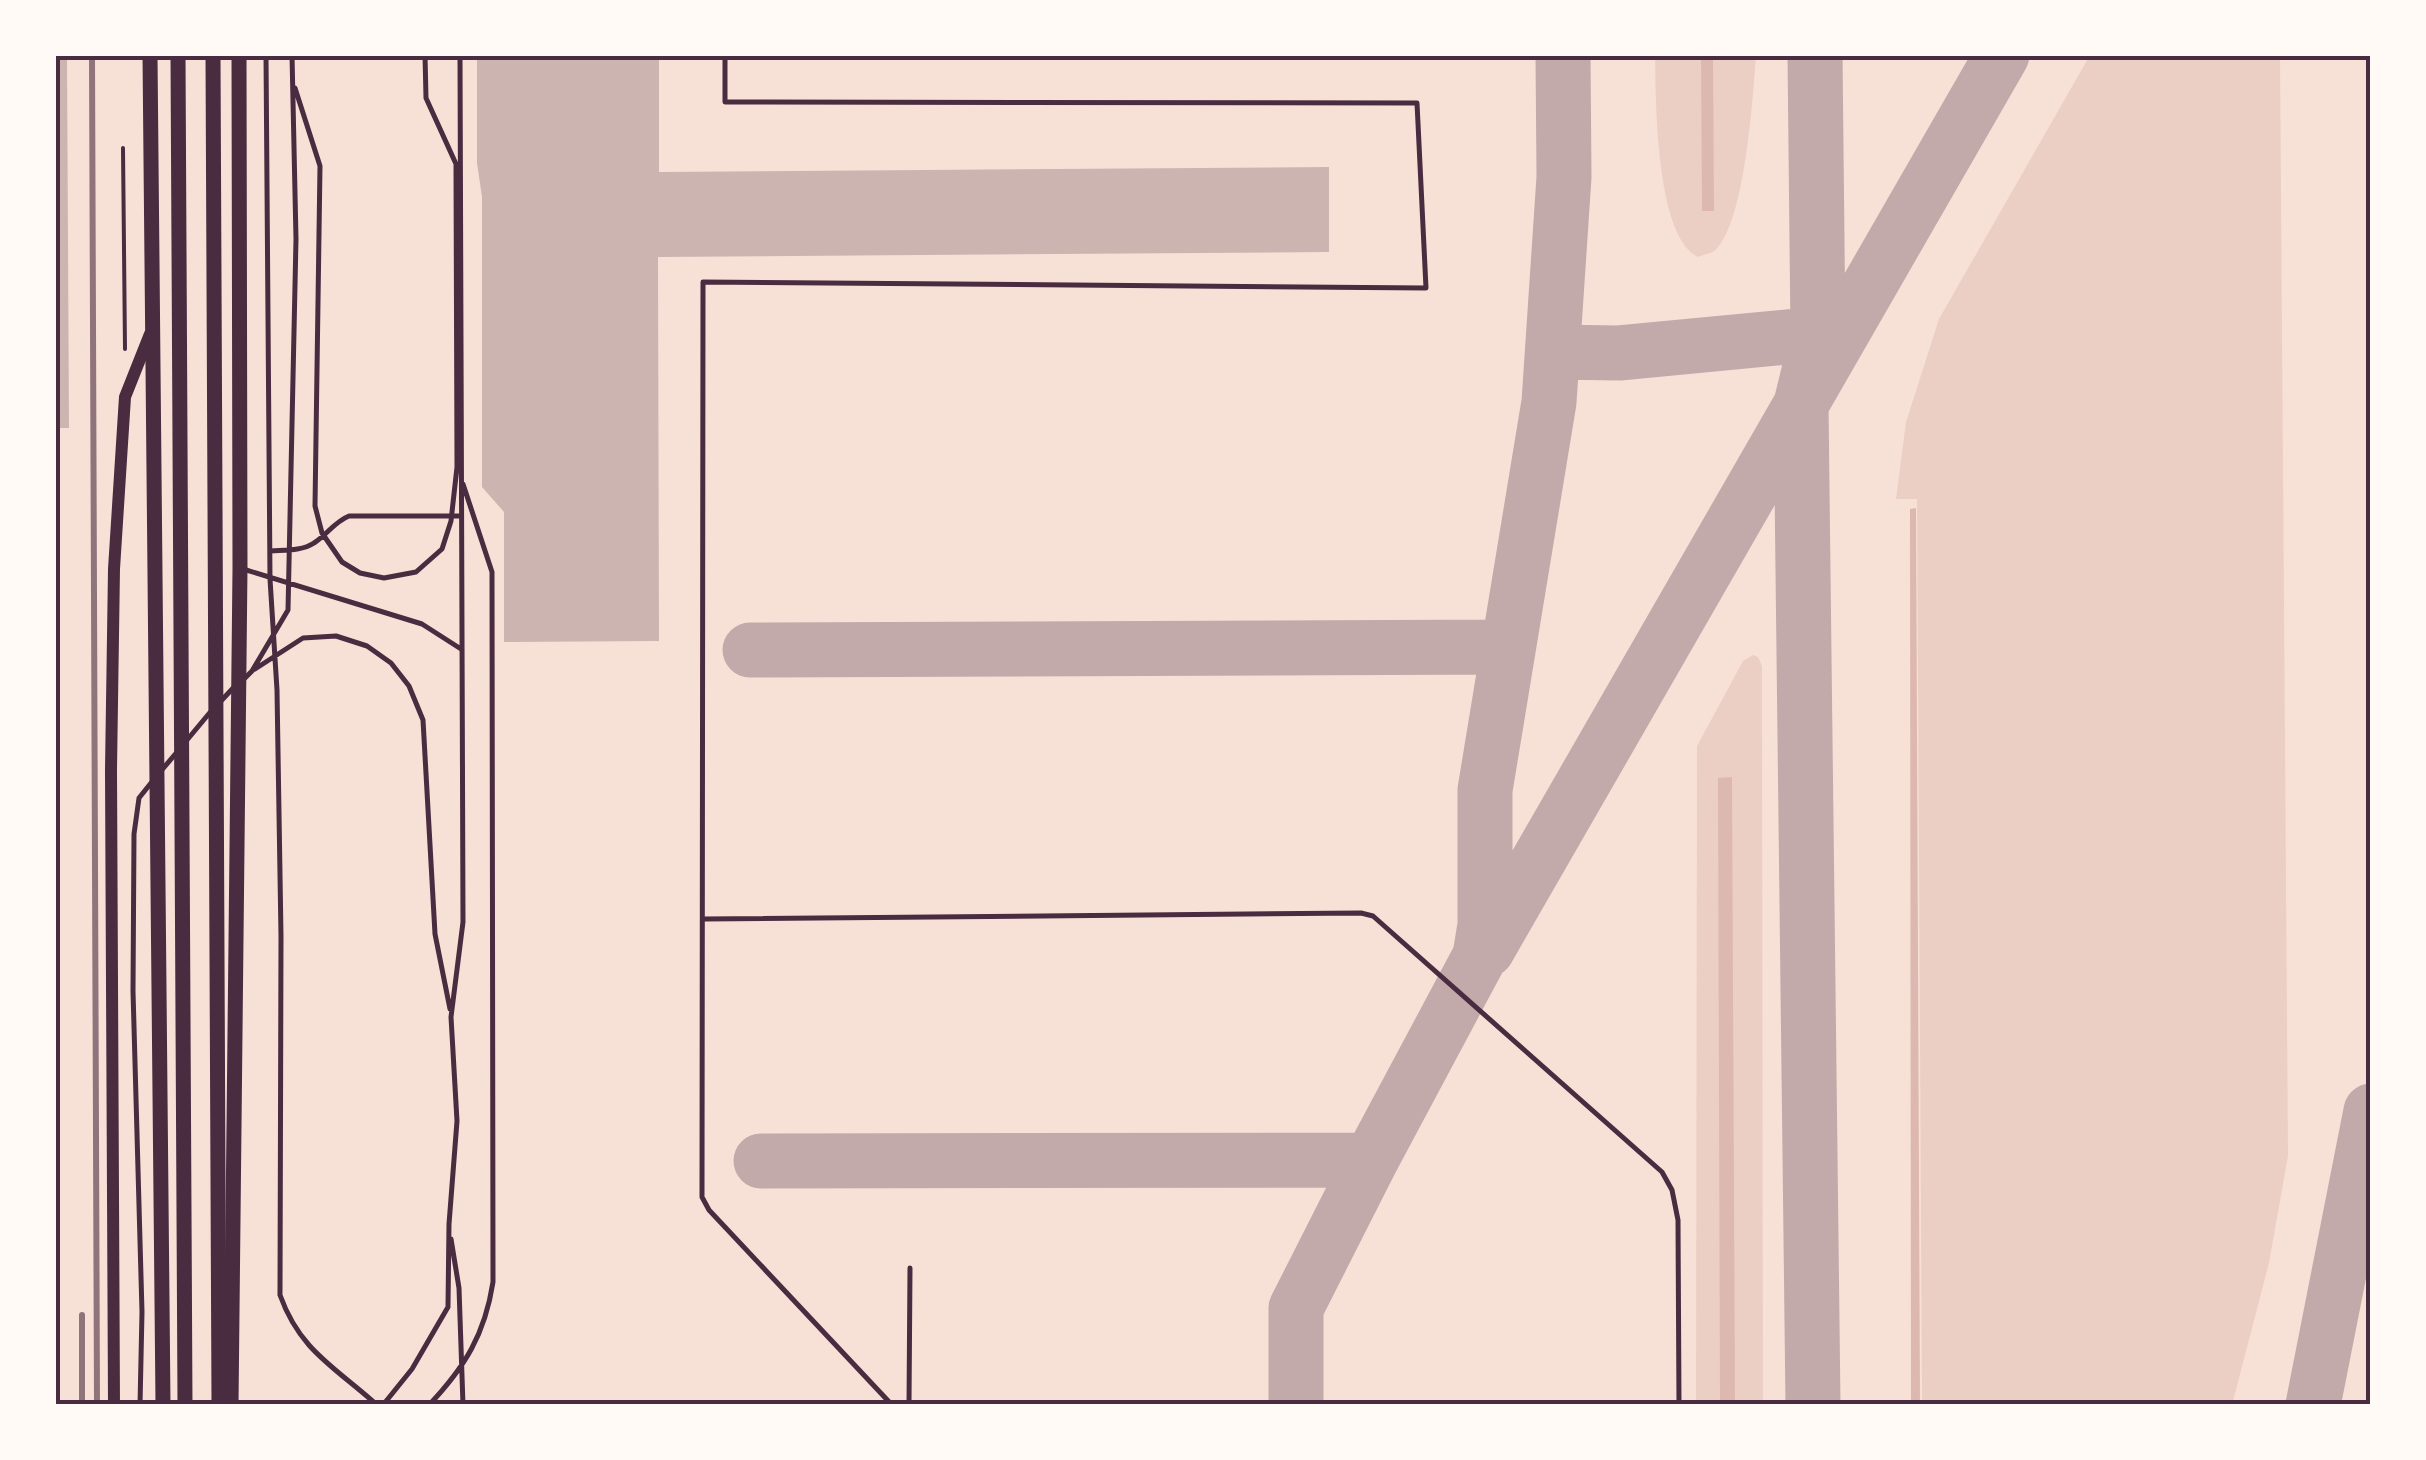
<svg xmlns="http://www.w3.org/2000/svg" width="2426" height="1460" font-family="Helvetica,sans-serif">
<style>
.green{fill:#ebcfc5}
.water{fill:#dcb8b0}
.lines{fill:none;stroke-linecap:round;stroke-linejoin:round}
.taxiway{stroke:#c3aaaa;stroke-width:55}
.building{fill:#ccb4b1}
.path{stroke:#4a2c40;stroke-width:4}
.service{stroke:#4a2c40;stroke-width:5}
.secondary{stroke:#4a2c40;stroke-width:12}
.trunk{stroke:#4a2c40;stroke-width:15}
.motorway{stroke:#4a2c40;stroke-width:15}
.rail{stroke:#8f747c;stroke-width:6}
.neatline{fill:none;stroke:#4a2c40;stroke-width:4}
</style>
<rect width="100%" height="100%" fill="#f7e1d7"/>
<path class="green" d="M1655,55H1756C1753,95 1745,228 1713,252C1711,253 1700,256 1698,257C1655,236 1656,99 1655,55Z
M2090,55H2280L2288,1156L2269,1263L2232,1405H1922L1917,499H1896L1906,422L1939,319Z
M1753,655L1758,657L1762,666L1763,1405H1696L1697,746L1743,661Z"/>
<path class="water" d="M1701,55H1713L1714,211H1702Z
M1916,508L1920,1405H1911L1910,509Z
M1732,777L1735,1405H1720L1718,778Z"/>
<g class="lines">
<path class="taxiway" d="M1553,352L1619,353L1818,334
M750,650L1506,647
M1487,950L2002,55
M761,1161L1371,1160
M1296,1405V1308L1371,1160L1480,956L1485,925V790L1549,402L1564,177L1563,55
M1813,1405L1801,404L1818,334L1815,55
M2313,1405L2371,1111"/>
</g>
<path class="building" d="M55,55H67L69,428H55Z
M477,55H659V172L1329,167V252L658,257L659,641L504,642V512L482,487V197L477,163Z"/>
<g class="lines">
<path class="path" d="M123,148L125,349"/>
<path class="service" d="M266,55L270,579L277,690L281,936L280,1295C300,1351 335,1367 377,1405
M725,55V102L1417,103L1426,288L703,282L702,1197L709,1210L892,1405
M295,88L320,166L315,506L322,533L342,562L360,573L384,578L416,572L442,549L451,521L457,467L456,164L426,98L425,55
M271,551C285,550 302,551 314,543C327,535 334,522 349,516H461
M243,569L422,624L461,649
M255,669L303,638L336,636L367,646L391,663L409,686L423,720L435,934L450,1009
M245,678L252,671L288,610L296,239L292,55
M220,702L236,685
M187,740L212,710
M161,771L177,752
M704,919L1361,913L1373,916L1662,1172L1672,1190L1678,1220L1679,1405
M451,1239L459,1288L463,1405
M140,1405L142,1312L133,991L134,834L139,798L151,783
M383,1405L412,1369L448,1307L449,1224L457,1121L451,1017L463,922L460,55
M429,1405C465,1367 485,1334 493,1282L492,572L463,484
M909,1405L910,1268"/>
<path class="secondary" d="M114,1405L111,770L114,569L125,397L150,334"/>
<path class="trunk" d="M150,55L163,1405
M231,1405L240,568L239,55"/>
<path class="motorway" d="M178,55L185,1405
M213,55L219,1405"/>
<path class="rail" d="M92,55L97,1405
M82,1315V1405"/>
</g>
<rect width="2426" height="1460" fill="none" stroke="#fffaf5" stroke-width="115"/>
<rect x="58" y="58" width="2310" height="1344" class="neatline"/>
</svg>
